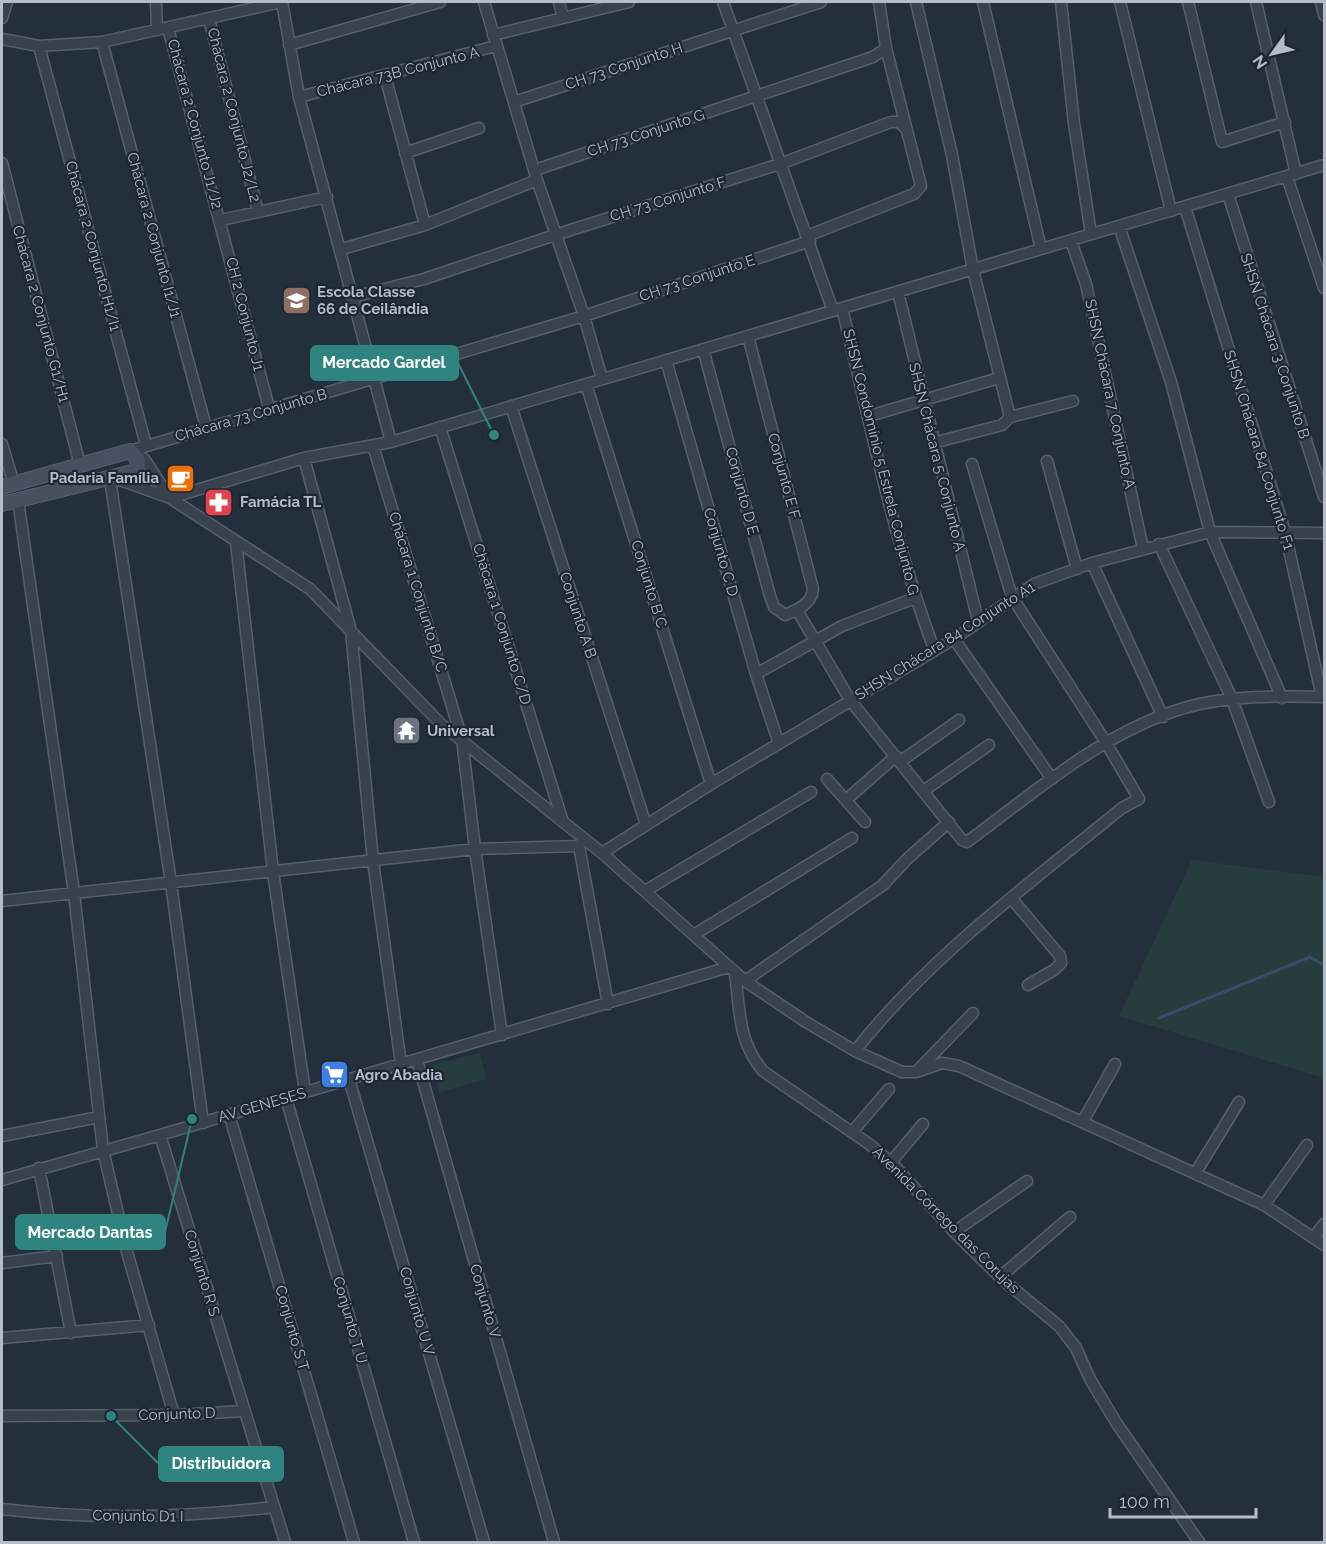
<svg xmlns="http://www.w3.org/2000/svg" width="1326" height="1544" font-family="Raleway,sans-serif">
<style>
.green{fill:#263c3f}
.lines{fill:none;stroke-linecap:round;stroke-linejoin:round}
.stream{stroke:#394c67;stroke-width:3}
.street-casing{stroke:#565f6c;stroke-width:13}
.secondary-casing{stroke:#565f6c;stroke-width:16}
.street{stroke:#38414e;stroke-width:10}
.secondary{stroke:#465061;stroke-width:14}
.labels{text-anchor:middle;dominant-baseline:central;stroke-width:4.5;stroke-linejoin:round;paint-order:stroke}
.street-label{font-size:15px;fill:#b4bcc9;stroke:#1d2633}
.poi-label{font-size:15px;font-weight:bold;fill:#b4bcc9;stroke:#1d2633;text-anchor:start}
.leader{fill:none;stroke:#308480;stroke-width:2}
.callout-dot{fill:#308480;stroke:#1d2633;stroke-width:2}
.callout{fill:#308480;stroke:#308480;stroke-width:2}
.callout-label{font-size:16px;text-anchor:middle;font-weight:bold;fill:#fff}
</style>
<rect width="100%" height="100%" fill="#242f3e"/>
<path class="green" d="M1192,860L1324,877V1078L1119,1016Z
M480,1053L486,1079L438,1093L432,1065Z"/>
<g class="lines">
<path class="stream" d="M1159,1018L1310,957L1324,965"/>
<defs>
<path id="street" d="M156,2L157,30
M282,2L299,97L391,442
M484,2L537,180L584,316L602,379
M559,2L563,18
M723,2L833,311
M916,2L952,155L973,270L1010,417L1002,425L933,443
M983,2L1041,249
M1061,2L1074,123L1091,234
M1120,2L1171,211
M1188,2L1222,142L1285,122
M1256,2L1296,174
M1321,2L1324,15
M2,18L7,2
M209,19L258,212
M168,28L269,408
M493,35L629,2
M2,39L39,46L102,42L281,2
M102,42L206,427
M289,45L440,2
M39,46L146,445
M385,76L425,225
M299,97L496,46
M514,102L821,2
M405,153L479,128
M2,163L80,465
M535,170L873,57L886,48
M1287,177L1324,288
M1228,194L1324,497
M1185,207L1285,532L1322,697
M221,220L327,197
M1119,226L1171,382L1210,532L1282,698
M807,236L914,194L921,186L886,48L879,2
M1071,241L1086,284L1143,549
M342,249L425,225L537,180
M898,292L978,621
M353,297L424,279L555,235L780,164L891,122H899L904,127
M842,308C870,422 893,539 934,649
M703,349L770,596L774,607L785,615C797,610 812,604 813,589L748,336
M666,360L756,674L779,744
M586,384L711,784
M511,406L646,825
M869,416L999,378
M1010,417L1073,401
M440,427L563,822
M2,444L14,484
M373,446L462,739L475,849L502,1035
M130,451L584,316L810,241
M136,454L145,460L168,495
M304,458L351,631L373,861L401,1064
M1047,461L1077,569
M114,478L170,498L310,589L441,724L602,853L745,981L806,1022L855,1051L902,1072H916L942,1063L959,1066L1264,1205L1324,1245
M110,479L171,883L203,1123
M170,498L304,458L391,442L1324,165
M18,500L74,893L103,1150L127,1252L174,1415
M236,542L273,872L305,1092
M1159,544L1232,699L1269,802
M1092,563L1163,717
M797,610L850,700L962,840L967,842C1035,792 1101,733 1184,708C1228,695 1278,696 1324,697
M954,639L1052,779
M756,674L842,626L915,598
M901,761L959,720
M827,779L865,822
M925,790L989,745
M846,800L896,756
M583,840L579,846L608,1004
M602,853L711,784L954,639L1034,584L1092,563L1210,532L1324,533
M645,891L811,792
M1012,899L1060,956L1061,963L1054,970L1028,985
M2,901L475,849L579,846
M695,934L852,838
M735,973C740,1010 738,1042 763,1071L869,1144L894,1165L954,1232L1003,1280L1059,1326L1076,1348L1090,1379L1117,1424L1199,1542
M745,981L883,885L907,859L949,822
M855,1051C930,956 1029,884 1122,808L1139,799L1105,741L1012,597L972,464
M417,1060L554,1542
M918,1070L973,1013
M349,1079L484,1542
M286,1098L414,1542
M229,1114L354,1542
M1083,1121L1115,1064
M852,1132L889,1089
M160,1135L285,1542
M2,1136L99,1117
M891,1162L923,1124
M39,1168L71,1333
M1196,1172L1239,1102
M2,1180L160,1135L729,967
M1264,1205L1307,1145
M954,1232L1027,1181
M1313,1238L1324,1224
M2,1263L57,1256
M1000,1277L1070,1217
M2,1338L149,1325
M2,1416L174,1415L244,1411
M2,1509C94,1520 181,1518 274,1507"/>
<path id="secondary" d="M2,487L130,451L138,460L137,471L2,504"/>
</defs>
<use href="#street" class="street-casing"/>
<use href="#secondary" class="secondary-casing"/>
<use href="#street" class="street"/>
<use href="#secondary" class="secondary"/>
</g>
<defs>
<symbol id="school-square" viewBox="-11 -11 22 22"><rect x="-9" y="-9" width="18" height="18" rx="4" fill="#8d6e63" stroke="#1d2633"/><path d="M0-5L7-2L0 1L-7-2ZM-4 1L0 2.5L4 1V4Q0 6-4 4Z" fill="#fff"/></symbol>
<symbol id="cafe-square" viewBox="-11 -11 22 22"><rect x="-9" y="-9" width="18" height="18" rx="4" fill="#e8710a" stroke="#1d2633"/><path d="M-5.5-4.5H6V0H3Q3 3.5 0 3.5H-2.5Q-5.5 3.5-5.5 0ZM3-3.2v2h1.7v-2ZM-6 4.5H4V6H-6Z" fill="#fff"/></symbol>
<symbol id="pharmacy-square" viewBox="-11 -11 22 22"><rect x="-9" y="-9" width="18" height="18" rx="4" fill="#e0444e" stroke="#1d2633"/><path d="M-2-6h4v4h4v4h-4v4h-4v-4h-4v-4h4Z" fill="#fff"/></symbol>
<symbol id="temple-square" viewBox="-11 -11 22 22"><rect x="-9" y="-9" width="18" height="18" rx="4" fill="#6b7280" stroke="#1d2633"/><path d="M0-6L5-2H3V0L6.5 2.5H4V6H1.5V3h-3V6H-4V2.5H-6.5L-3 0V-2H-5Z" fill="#fff"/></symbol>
<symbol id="supermarket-square" viewBox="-11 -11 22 22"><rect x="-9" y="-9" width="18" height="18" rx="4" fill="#3f7fe0" stroke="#1d2633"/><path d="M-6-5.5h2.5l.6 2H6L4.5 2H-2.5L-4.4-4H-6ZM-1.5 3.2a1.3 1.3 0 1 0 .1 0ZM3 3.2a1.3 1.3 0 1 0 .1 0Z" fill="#fff"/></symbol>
</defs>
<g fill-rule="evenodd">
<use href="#school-square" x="280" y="284" width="33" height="33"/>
<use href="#cafe-square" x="164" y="462" width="33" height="33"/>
<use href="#pharmacy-square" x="202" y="486" width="33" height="33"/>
<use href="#temple-square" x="390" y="714" width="33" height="33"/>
<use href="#supermarket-square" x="318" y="1058" width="33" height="33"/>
</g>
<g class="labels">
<g class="street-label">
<text transform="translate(624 66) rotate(-18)">CH 73 Conjunto H</text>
<text transform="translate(398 72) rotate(-14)">Chácara 73B Conjunto A</text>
<text transform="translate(234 115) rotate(76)">Chácara 2 Conjunto J2/L2</text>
<text transform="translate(195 124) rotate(75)">Chácara 2 Conjunto J1/J2</text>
<text transform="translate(646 133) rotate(-18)">CH 73 Conjunto G</text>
<text transform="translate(668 199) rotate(-17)">CH 73 Conjunto F</text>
<text transform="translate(154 235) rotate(75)">Chácara 2 Conjunto I1/J1</text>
<text transform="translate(93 246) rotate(75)">Chácara 2 Conjunto H1/I1</text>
<text transform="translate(697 278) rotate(-18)">CH 73 Conjunto E</text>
<text transform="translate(41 314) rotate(75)">Chácara 2 Conjunto G1/H1</text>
<text transform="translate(245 314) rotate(76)">CH 2 Conjunto J1</text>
<text transform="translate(1275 346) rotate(72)">SHSN Chácara 3 Conjunto B</text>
<text transform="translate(1110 394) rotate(78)">SHSN Chácara 7 Conjunto A</text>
<text transform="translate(251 415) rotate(-16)">Chácara 73 Conjunto B</text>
<text transform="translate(1259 450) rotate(73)">SHSN Chácara 84 Conjunto F1</text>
<text transform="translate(937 457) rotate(76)">SHSN Chácara 5 Conjunto A</text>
<text transform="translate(881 462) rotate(76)">SHSN Condomínio 5 Estrela Conjunto G</text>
<text transform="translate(784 476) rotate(75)">Conjunto E F</text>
<text transform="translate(742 491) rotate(75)">Conjunto D E</text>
<text transform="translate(721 552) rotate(74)">Conjunto C D</text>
<text transform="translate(649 584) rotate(73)">Conjunto B C</text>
<text transform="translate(418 592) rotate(73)">Chácara 1 Conjunto B/C</text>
<text transform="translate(578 615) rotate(72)">Conjunto A B</text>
<text transform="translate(502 624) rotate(73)">Chácara 1 Conjunto C/D</text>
<text transform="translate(945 641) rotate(-32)">SHSN Chácara 84 Conjunto A1</text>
<text transform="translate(262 1105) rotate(-16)">AV GENESES</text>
<text transform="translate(946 1220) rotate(45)">Avenida Córrego das Corujas</text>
<text transform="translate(202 1273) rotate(73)">Conjunto R S</text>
<text transform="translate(485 1301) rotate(74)">Conjunto V</text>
<text transform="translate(417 1311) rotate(74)">Conjunto U V</text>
<text transform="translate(350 1320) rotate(74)">Conjunto T U</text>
<text transform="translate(292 1328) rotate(74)">Conjunto S T</text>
<text transform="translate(177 1414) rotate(-2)">Conjunto D</text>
<text transform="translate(138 1516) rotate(1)">Conjunto D1 I</text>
</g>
<g class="poi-label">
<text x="317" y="292">Escola Classe<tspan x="317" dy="17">66 de Ceilândia</tspan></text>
<text x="159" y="478" text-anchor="end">Padaria Família</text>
<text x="240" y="502">Famácia TL</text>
<text x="427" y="731">Universal</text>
<text x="355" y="1075">Agro Abadia</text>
</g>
</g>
<path class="leader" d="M494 435L458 363M192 1119L165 1232M111 1416L159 1464"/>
<g class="callout-dot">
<circle cx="494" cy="435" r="6"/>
<circle cx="192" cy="1119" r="6"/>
<circle cx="111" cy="1416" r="6"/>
</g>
<g class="callout">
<rect x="311" y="346" width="147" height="34" rx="6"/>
<rect x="16" y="1215" width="149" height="34" rx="6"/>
<rect x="159" y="1447" width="124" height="34" rx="6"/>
</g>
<g class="callout-label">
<text x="384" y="368">Mercado Gardel</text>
<text x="90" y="1238">Mercado Dantas</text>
<text x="221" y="1469">Distribuidora</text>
</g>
<rect width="1326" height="1544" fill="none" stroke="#b4bcc9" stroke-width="6"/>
<g transform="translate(1272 54) rotate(236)" stroke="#1d2633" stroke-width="4.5" paint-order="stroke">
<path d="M0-4.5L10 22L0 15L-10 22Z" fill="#b4bcc9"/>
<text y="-9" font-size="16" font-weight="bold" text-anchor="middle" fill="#b4bcc9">N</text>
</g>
<path d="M1110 1508v9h146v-9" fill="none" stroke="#b4bcc9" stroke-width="3"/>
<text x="1119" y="1508" font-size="18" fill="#b4bcc9" stroke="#1d2633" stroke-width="4.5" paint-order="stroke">100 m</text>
</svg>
